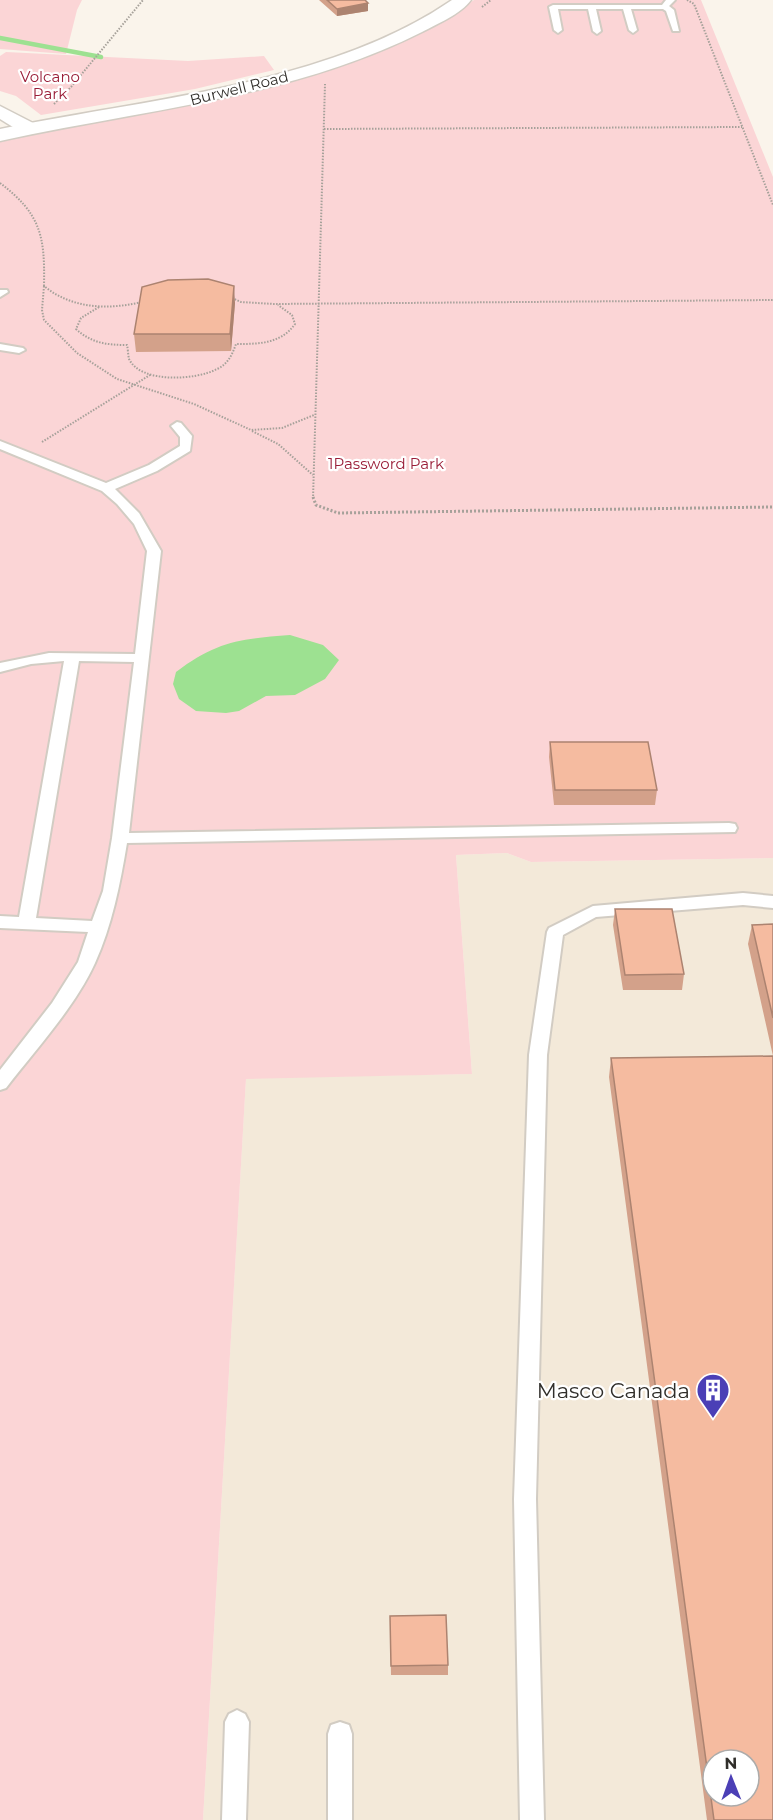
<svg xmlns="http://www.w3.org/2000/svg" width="773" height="1820" font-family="Montserrat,sans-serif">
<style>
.built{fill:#f3e9d9;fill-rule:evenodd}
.green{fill:#fbd5d6}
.water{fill:#9de191}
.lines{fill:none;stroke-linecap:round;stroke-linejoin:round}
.stream{stroke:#9de191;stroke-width:4.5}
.service-casing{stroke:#d2ccc3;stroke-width:4}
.minor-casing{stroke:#d2ccc3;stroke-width:3}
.secondary-casing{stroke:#d2ccc3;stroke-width:3}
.path-far1{stroke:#a6a19a;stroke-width:2;stroke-dasharray:1.5 1.5;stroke-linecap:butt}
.path{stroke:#a6a19a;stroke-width:3;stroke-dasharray:2 2;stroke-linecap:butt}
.service{fill:#fff;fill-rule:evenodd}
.minor{fill:#fff;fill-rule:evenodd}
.secondary{fill:#fff;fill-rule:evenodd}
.wall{fill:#d3a18a}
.shaded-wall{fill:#ac8370}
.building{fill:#f5bba0;stroke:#ac8370;stroke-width:1.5;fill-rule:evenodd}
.labels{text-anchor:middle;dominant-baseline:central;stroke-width:4.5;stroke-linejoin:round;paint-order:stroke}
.far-park-label{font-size:15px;fill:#9a1e38;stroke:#fff}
.far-street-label{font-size:15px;fill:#302e2a;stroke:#fff}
.near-poi-label{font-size:21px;fill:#302e2a;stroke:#fff;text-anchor:end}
</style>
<rect width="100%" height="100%" fill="#faf4eb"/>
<path class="built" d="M507,853L531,862L773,858V1820H203L246,1078L472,1074L456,855ZM713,1760H749V1796H713Z"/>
<path class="green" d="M0,0H82L77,10L66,54L0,49Z
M474,0H701L773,177V858L531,862L507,853L456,855L472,1074L246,1079L203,1820H0V142C161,105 333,95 474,0Z
M6,52L188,61L264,56L274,70L195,89L41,115L16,96L0,91V56Z"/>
<path class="water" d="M290,635L323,645L339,660L325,679L295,695L266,696L239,711L226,713L196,711L179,699L173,684L176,672C217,641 240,639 290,635Z"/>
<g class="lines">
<path class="stream" d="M0,38L101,57"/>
<defs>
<path id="service" d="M666,0H675L669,6L674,10L679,31H673L666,11L663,9H631L637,30L633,33L629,30L623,9H596L601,31L597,34L593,31L588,9H558L562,30L558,33L554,30L549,7L553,5H662Z
M0,290H7L8,292L0,297Z
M0,344L23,348L25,350L19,353L0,350Z
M177,422L181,423L192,436L190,451L157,471L115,489L139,513L161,551L129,833L729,823L735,824L737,828L735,832L127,843C120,885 112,925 95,963C75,1007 36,1049 6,1088L0,1090V1070L52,1003L78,962L88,932L0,928V916L19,917L64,661L31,664L0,672V663L49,653L135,654L147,551L134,524L117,504L102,491L0,449V441L106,483L149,465L180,446V437L171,426ZM79,661L134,662L112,838L103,891L92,921L36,918Z
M743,893L773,896V908L743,905L596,917L563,935L547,1055L536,1499L544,1820H520L514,1499L529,1055L547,932L549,928L593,906Z
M237,1710L245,1714L249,1722L246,1820H222L225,1722L229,1714Z
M340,1722L349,1725L352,1734V1820H328V1734L331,1725Z"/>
<path id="minor" d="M0,106L35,124L37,128L35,132H21L0,119Z"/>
<path id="secondary" d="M452,0H471C461,14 437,24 422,32C291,98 141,110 0,141V129C144,99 329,85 452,0Z"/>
</defs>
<use href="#service" class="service-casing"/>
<use href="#minor" class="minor-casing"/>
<use href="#secondary" class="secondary-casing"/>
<path class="path-far1" d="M687,0L694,4L773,205
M482,7L491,0
M54,104L71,87L143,0
M324,129L742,127
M0,183C41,214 45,236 44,286C72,309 108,310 142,302
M44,286L42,310L44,320L77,353L117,379L194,404L251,430L282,428L314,415
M232,298L241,302L274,304L773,300
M99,307L81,318L76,329C91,343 107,345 127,345C128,349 128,355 129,359C141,384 197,380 217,369C228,364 232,355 236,344C258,344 281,344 295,324L292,315L278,305
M252,431L278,444L313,475
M42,442L150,375
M313,499L325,84"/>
<path class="path" d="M313,497L316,505L338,513L773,507"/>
<use href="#service" class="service"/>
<use href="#minor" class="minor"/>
<use href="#secondary" class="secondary"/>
</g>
<path class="wall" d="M319,0H365L368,3V11L337,16Z
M235,303L231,351L136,352L134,334Z
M550,742L657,790L655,805H554L549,757Z
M615,909L684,974L682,990H623L613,925Z
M773,924V1056L748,944L752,925Z
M611,1058L773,1820H707L609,1077Z
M390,1616L448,1665V1675H391Z"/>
<path class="shaded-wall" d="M368,3V11L337,16V9Z
M234,286L235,303L231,351L230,334Z"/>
<path class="building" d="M327,0H365L368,3L337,9Z
M208,279L234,286L230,334H134L142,287L168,280Z
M550,742H648L657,790H555Z
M615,909H672L684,974L625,975Z
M773,924V1018L752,925Z
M773,1056V1820H714L611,1058ZM713,1760H749V1796H713Z
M446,1615L448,1665L391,1666L390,1616Z"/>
<defs>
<symbol id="building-pin" viewBox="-11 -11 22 30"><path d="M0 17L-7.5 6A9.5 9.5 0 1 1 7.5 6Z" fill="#4b3fb6" stroke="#fff"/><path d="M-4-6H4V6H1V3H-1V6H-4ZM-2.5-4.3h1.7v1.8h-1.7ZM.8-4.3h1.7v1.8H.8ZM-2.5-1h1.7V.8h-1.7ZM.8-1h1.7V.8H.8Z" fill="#fff"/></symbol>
</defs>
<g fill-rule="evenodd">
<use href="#building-pin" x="694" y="1371" width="38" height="52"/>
</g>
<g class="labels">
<g class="far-park-label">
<text x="50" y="76">Volcano<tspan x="50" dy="17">Park</tspan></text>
<text x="386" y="463">1Password Park</text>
</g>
<g class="far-street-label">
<text transform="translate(239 88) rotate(-14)">Burwell Road</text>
</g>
<g class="near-poi-label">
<text x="690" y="1390">Masco Canada</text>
</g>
</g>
<g transform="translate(731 1778) rotate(359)"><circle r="28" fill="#ffffff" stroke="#acabaa" stroke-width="1.5"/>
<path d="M0-4.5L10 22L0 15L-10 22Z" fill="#4b3fb6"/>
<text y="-9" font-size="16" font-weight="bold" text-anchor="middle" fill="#302e2a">N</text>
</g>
</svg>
